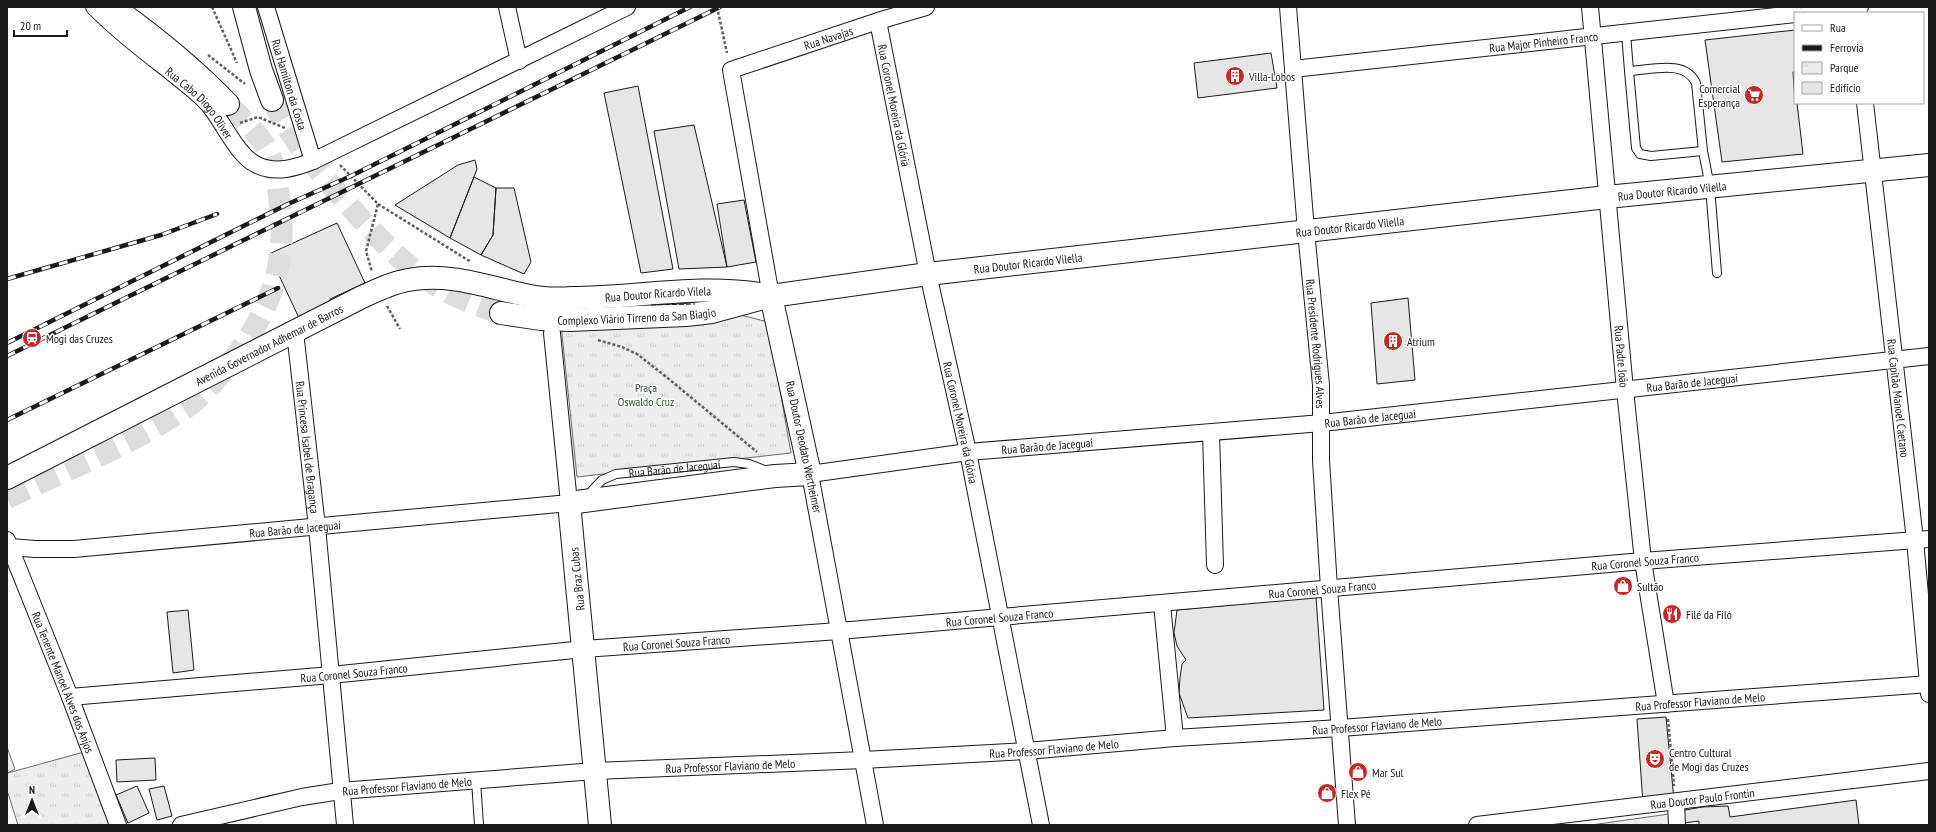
<svg xmlns="http://www.w3.org/2000/svg" width="1936" height="832" font-family="'PT Sans Narrow',sans-serif">
<style>
.park{fill:url(#park-tufts);stroke:#6a6a6a}
.building{fill:#e6e6e6;stroke:#1a1a1a}
.lines{fill:none;stroke-linecap:round;stroke-linejoin:round}
.secondary-tunnel{stroke:#ddd;stroke-width:22;stroke-dasharray:22 11;stroke-linecap:butt}
.lane-casing{stroke:#1a1a1a;stroke-width:10}
.street-casing{stroke:#1a1a1a;stroke-width:18}
.secondary-casing{stroke:#1a1a1a;stroke-width:24}
.path{stroke:#5f5f5f;stroke-width:2.5;stroke-dasharray:3 2;stroke-linecap:butt}
.lane{stroke:#fff;stroke-width:8}
.street{stroke:#fff;stroke-width:16}
.secondary{stroke:#fff;stroke-width:22}
.rail-casing{stroke:#1a1a1a;stroke-width:4.5}
.rail{stroke:#fff;stroke-width:3;stroke-dasharray:9;stroke-linecap:butt}
.fence{stroke:#1a1a1a;stroke-width:1;stroke-dasharray:5 2;stroke-linecap:butt}
.labels{text-anchor:middle;dominant-baseline:central;stroke-width:3;stroke-linejoin:round;paint-order:stroke}
.street-label{font-size:12px;fill:#1a1a1a;stroke:#fff}
.poi-label{font-size:12px;fill:#1a1a1a;stroke:#fff;text-anchor:start}
.park-label{font-size:12px;fill:#2b5a34;stroke:#fff}
</style>
<defs>
<pattern id="park-tufts" width="24" height="20" patternUnits="userSpaceOnUse"><rect width="24" height="20" fill="#ededed"/><path d="M3 7l-1-3M5 7V3M7 7l1-3M15 17l-1-3M17 17v-4M19 17l1-3" fill="none" stroke="#cbcbcb"/></pattern>
</defs>
<rect width="100%" height="100%" fill="#fff"/>
<path class="park" d="M737,314L768,322L791,453L577,477L561,325Z
M7,747L15,769L8,773L84,752L110,825H18L7,790Z
M1669,814L1670,825H1591Z"/>
<path class="building" d="M1795,30V72H1793L1795,103H1797L1803,154L1722,162L1705,40Z
M1271,53L1277,88L1198,98L1194,63Z
M638,86L673,269L641,273L604,93Z
M694,125L727,267L679,269L654,131Z
M475,160L477,169L450,238L395,205L458,165Z
M474,177L496,188L493,235L481,255L450,238Z
M496,188H514L531,262L524,274L481,255L493,235Z
M744,200L756,262L727,267L717,204Z
M337,223L365,283L330,299L332,303L299,318L269,254Z
M1408,298L1415,380L1377,384L1371,303Z
M1316,597L1324,710L1188,718L1179,693L1180,678L1182,664L1186,660L1177,646L1174,633L1177,610Z
M188,610L194,670L173,673L167,612Z
M1666,717L1674,800L1643,803L1637,719Z
M155,758L156,780L117,782L116,760Z
M137,786L149,813L128,823L116,795Z
M164,786L172,816L157,820L149,789Z
M1856,800L1859,825H1699V821L1684,823L1680,811L1702,807L1728,806L1730,817Z"/>
<g class="lines">
<path class="secondary-tunnel" d="M272,100C291,139 318,171 347,203C374,234 402,264 437,286C456,298 479,306 501,313
M7,498C68,469 134,444 190,405C203,395 215,381 226,368C266,320 288,269 280,205C278,190 277,175 272,160C264,138 244,121 228,104"/>
<defs>
<g id="lane">
<path d="M1626,33L1629,71C1651,70 1685,59 1696,83L1703,151L1710,187L1717,273"/>
<path d="M1629,71L1636,148L1640,154L1651,156L1703,151"/>
<path id="s1" d="M587,496L602,480L616,474L734,462L749,464L767,471"/>
<path d="M476,781L479,825"/>
</g>
<g id="street">
<path id="s2" d="M94,7C116,29 141,49 166,68C180,80 195,90 208,104C223,121 237,156 257,165C276,174 295,168 313,161L627,7"/>
<path id="s3" d="M266,7L313,161"/>
<path d="M507,7L519,61"/>
<path id="s4" d="M1288,7L1306,231L1321,385V460L1329,588L1347,825"/>
<path id="s5" d="M1590,7L1625,390L1643,561L1666,704"/>
<path d="M1807,13L1860,7"/>
<path id="s6" d="M878,21L928,274L968,452L1041,825"/>
<path id="s7" d="M1293,69L1795,14"/>
<path id="s8" d="M1865,103L1915,540L1929,694"/>
<path id="s9" d="M771,296L731,70L878,21L926,7"/>
<path id="s10" d="M295,332L317,527L345,825"/>
<path d="M1211,434L1215,565"/>
<path id="s11" d="M7,540L70,697L118,825"/>
<path id="s12" d="M10,547L35,549H74L569,503L552,333"/>
<path d="M1162,604L1175,738"/>
<path id="s13" d="M70,697L331,675L584,649L839,631L1643,561L1929,539"/>
<path d="M1676,802L1677,825"/>
<path id="s14" d="M181,825L302,797L340,791L595,771L863,760L1027,751L1175,738L1340,728L1929,684"/>
<path id="s15" d="M875,825L810,474L968,452L1322,423L1929,356"/>
<path id="s16" d="M1477,825L1929,771"/>
</g>
<g id="secondary">
<path d="M113,7C154,36 193,68 228,104"/>
<path d="M244,7L261,70L272,100"/>
<path id="s17" d="M501,313L541,319L570,320L686,315L712,312L771,296L928,274L1607,197L1929,165"/>
<path id="s18" d="M7,478L360,298C375,291 391,283 408,280C452,272 489,288 530,296C544,299 559,299 572,298C634,298 698,284 760,294"/>
<path d="M600,825L569,503L775,476L810,474L771,296"/>
</g>
</defs>
<use href="#lane" class="lane-casing"/>
<use href="#street" class="street-casing"/>
<use href="#secondary" class="secondary-casing"/>
<path class="path" d="M212,7L237,63
M717,7L727,53
M208,55L245,84
M240,123L258,117L285,128
M340,165L378,204L366,251L372,272
M378,204L471,262
M387,306L400,329
M598,340L622,347L637,354L664,375L757,452
M1668,719L1674,786"/>
<use href="#lane" class="lane"/>
<use href="#street" class="street"/>
<use href="#secondary" class="secondary"/>
<defs>
<path id="rail" d="M7,279L161,235L217,214
M7,343L288,204L351,176L690,7
M7,356L720,7
M7,420L278,288"/>
</defs>
<use href="#rail" class="rail-casing"/>
<use href="#rail" class="rail"/>
<path class="fence" d="M651,305L695,304"/>
</g>
<defs>
<symbol id="building-disc" viewBox="-11 -11 22 22"><circle r="9.5" fill="#c62828" stroke="#fff"/><path d="M-4-6H4V6H1V3H-1V6H-4ZM-2.5-4.3h1.7v1.8h-1.7ZM.8-4.3h1.7v1.8H.8ZM-2.5-1h1.7V.8h-1.7ZM.8-1h1.7V.8H.8Z" fill="#fff"/></symbol>
<symbol id="supermarket-disc" viewBox="-11 -11 22 22"><circle r="9.5" fill="#c62828" stroke="#fff"/><path d="M-6-5.5h2.5l.6 2H6L4.5 2H-2.5L-4.4-4H-6ZM-1.5 3.2a1.3 1.3 0 1 0 .1 0ZM3 3.2a1.3 1.3 0 1 0 .1 0Z" fill="#fff"/></symbol>
<symbol id="station-disc" viewBox="-11 -11 22 22"><circle r="9.5" fill="#c62828" stroke="#fff"/><path d="M-3-6H3Q5-6 5-4V2Q5 4 3 4L4.5 6H3L1.5 4h-3L-3 6H-4.5L-3 4Q-5 4-5 2V-4Q-5-6-3-6ZM-3.5-4v3h7v-3ZM-3.5 1v1.5H-2V1ZM2 1v1.5H3.5V1Z" fill="#fff"/></symbol>
<symbol id="shop-disc" viewBox="-11 -11 22 22"><circle r="9.5" fill="#c62828" stroke="#fff"/><path d="M-5-2.5h2.3a2.7 3.5 0 0 1 5.4 0H5L5.5 6h-11ZM-1.5-2.5h3a1.5 2.3 0 0 0-3 0Z" fill="#fff"/></symbol>
<symbol id="restaurant-disc" viewBox="-11 -11 22 22"><circle r="9.5" fill="#c62828" stroke="#fff"/><path d="M-5-6h1v4h1v-4h1v4h1v-4h1v5L-1.5 .5V6h-2V.5L-5-1ZM5-6V6H3V1.5H1.5Q1.5-4 5-6Z" fill="#fff"/></symbol>
<symbol id="theatre-disc" viewBox="-11 -11 22 22"><circle r="9.5" fill="#c62828" stroke="#fff"/><path d="M-5-5.5Q0-4 5-5.5V0Q5 5 0 6Q-5 5-5 0ZM-3.3-2.5H-1v1.5H-3.3ZM1-2.5H3.3v1.5H1ZM-2.8 1Q0 5.5 2.8 1Z" fill="#fff"/></symbol>
</defs>
<g fill-rule="evenodd">
<use href="#building-disc" x="1224" y="65" width="22" height="22"/>
<use href="#supermarket-disc" x="1743" y="84" width="22" height="22"/>
<use href="#station-disc" x="21" y="327" width="22" height="22"/>
<use href="#building-disc" x="1382" y="330" width="22" height="22"/>
<use href="#shop-disc" x="1612" y="575" width="22" height="22"/>
<use href="#restaurant-disc" x="1661" y="603" width="22" height="22"/>
<use href="#theatre-disc" x="1644" y="748" width="22" height="22"/>
<use href="#shop-disc" x="1347" y="761" width="22" height="22"/>
<use href="#shop-disc" x="1316" y="782" width="22" height="22"/>
</g>
<g class="labels">
<g class="street-label">
<text stroke="none"><textPath href="#s9" startOffset="332">Rua Navajas</textPath></text>
<text stroke="none"><textPath href="#s7" startOffset="252">Rua Major Pinheiro Franco</textPath></text>
<text stroke="none"><textPath href="#s3" startOffset="81">Rua Hamilton da Costa</textPath></text>
<text stroke="none"><textPath href="#s2" startOffset="143">Rua Cabo Diogo Oliver</textPath></text>
<text stroke="none"><textPath href="#s6" startOffset="86">Rua Coronel Moreira da Glória</textPath></text>
<text stroke="none"><textPath href="#s17" startOffset="1180">Rua Doutor Ricardo Vilella</textPath></text>
<text stroke="none"><textPath href="#s17" startOffset="856">Rua Doutor Ricardo Vilella</textPath></text>
<text stroke="none"><textPath href="#s17" startOffset="532">Rua Doutor Ricardo Vilella</textPath></text>
<text stroke="none"><textPath href="#s18" startOffset="700">Rua Doutor Ricardo Vilela</textPath></text>
<text stroke="none"><textPath href="#s17" startOffset="136">Complexo Viário Tirreno da San Biagio</textPath></text>
<text stroke="none"><textPath href="#s4" startOffset="338">Rua Presidente Rodrigues Alves</textPath></text>
<text stroke="none"><textPath href="#s18" startOffset="294">Avenida Governador Adhemar de Barros</textPath></text>
<text stroke="none"><textPath href="#s5" startOffset="351">Rua Padre João</textPath></text>
<text stroke="none"><textPath href="#s15" startOffset="1244">Rua Barão de Jaceguai</textPath></text>
<text stroke="none"><textPath href="#s8" startOffset="297">Rua Capitão Manoel Caetano</textPath></text>
<text stroke="none"><textPath href="#s15" startOffset="920">Rua Barão de Jaceguai</textPath></text>
<text stroke="none"><textPath href="#s6" startOffset="410">Rua Coronel Moreira da Glória</textPath></text>
<text stroke="none"><textPath href="#s15" startOffset="596">Rua Barão de Jaceguai</textPath></text>
<text stroke="none"><textPath href="#s10" startOffset="116">Rua Princesa Isabel de Bragança</textPath></text>
<text transform="translate(804 447) rotate(78)">Rua Doutor Deodato Wertheimer</text>
<text stroke="none"><textPath href="#s1" startOffset="96">Rua Barão de Jaceguaí</textPath></text>
<text stroke="none"><textPath href="#s12" startOffset="286">Rua Barão de Jaceguaí</textPath></text>
<text stroke="none"><textPath href="#s13" startOffset="1581">Rua Coronel Souza Franco</textPath></text>
<text transform="translate(577 579) rotate(-96)">Rua Braz Cubas</text>
<text stroke="none"><textPath href="#s13" startOffset="1257">Rua Coronel Souza Franco</textPath></text>
<text stroke="none"><textPath href="#s13" startOffset="933">Rua Coronel Souza Franco</textPath></text>
<text stroke="none"><textPath href="#s13" startOffset="609">Rua Coronel Souza Franco</textPath></text>
<text stroke="none"><textPath href="#s13" startOffset="285">Rua Coronel Souza Franco</textPath></text>
<text stroke="none"><textPath href="#s11" startOffset="153">Rua Tenente Manoel Alves dos Anjos</textPath></text>
<text stroke="none"><textPath href="#s14" startOffset="1526">Rua Professor Flaviano de Melo</textPath></text>
<text stroke="none"><textPath href="#s14" startOffset="1202">Rua Professor Flaviano de Melo</textPath></text>
<text stroke="none"><textPath href="#s14" startOffset="878">Rua Professor Flaviano de Melo</textPath></text>
<text stroke="none"><textPath href="#s14" startOffset="554">Rua Professor Flaviano de Melo</textPath></text>
<text stroke="none"><textPath href="#s14" startOffset="230">Rua Professor Flaviano de Melo</textPath></text>
<text stroke="none"><textPath href="#s16" startOffset="227">Rua Doutor Paulo Frontin</textPath></text>
</g>
<g class="poi-label">
<text x="1249" y="76">Villa-Lobos</text>
<text x="1740" y="88" text-anchor="end">Comercial<tspan x="1740" dy="14">Esperança</tspan></text>
<text x="46" y="338">Mogi das Cruzes</text>
<text x="1407" y="341">Atrium</text>
<text x="1637" y="586">Sultão</text>
<text x="1686" y="614">Filé da Filó</text>
<text x="1669" y="752">Centro Cultural<tspan x="1669" dy="14">de Mogi das Cruzes</tspan></text>
<text x="1372" y="772">Mar Sul</text>
<text x="1341" y="793">Flex Pé</text>
</g>
<g class="park-label">
<text x="646" y="387">Praça<tspan x="646" dy="14">Oswaldo Cruz</tspan></text>
</g>
</g>
<rect width="1936" height="832" fill="none" stroke="#1a1a1a" stroke-width="16"/>
<rect x="1794" y="12" width="130" height="92" fill="#ffffff" stroke="#a3a3a3"/>
<rect x="1802" y="25" width="20" height="6" fill="#ffffff" stroke="#a3a3a3"/>
<text x="1830" y="32" font-size="12" fill="#1a1a1a">Rua</text>
<rect x="1802" y="45" width="20" height="6" fill="#1a1a1a" stroke="#a3a3a3"/>
<text x="1830" y="52" font-size="12" fill="#1a1a1a">Ferrovia</text>
<rect x="1802" y="62" width="20" height="12" fill="url(#park-tufts)" stroke="#a3a3a3"/>
<text x="1830" y="72" font-size="12" fill="#1a1a1a">Parque</text>
<rect x="1802" y="82" width="20" height="12" fill="#e6e6e6" stroke="#a3a3a3"/>
<text x="1830" y="92" font-size="12" fill="#1a1a1a">Edifício</text>
<g transform="translate(32 800)" stroke="#ffffff" stroke-width="3" paint-order="stroke">
<path d="M0-3L7 15L0 10L-7 15Z" fill="#1a1a1a"/>
<text y="-6" font-size="11" font-weight="bold" text-anchor="middle" fill="#1a1a1a">N</text>
</g>
<path d="M14 30v6h53v-6" fill="none" stroke="#1a1a1a" stroke-width="2"/>
<text x="20" y="30" font-size="12" fill="#1a1a1a" stroke="#ffffff" stroke-width="3" paint-order="stroke">20 m</text>
</svg>
